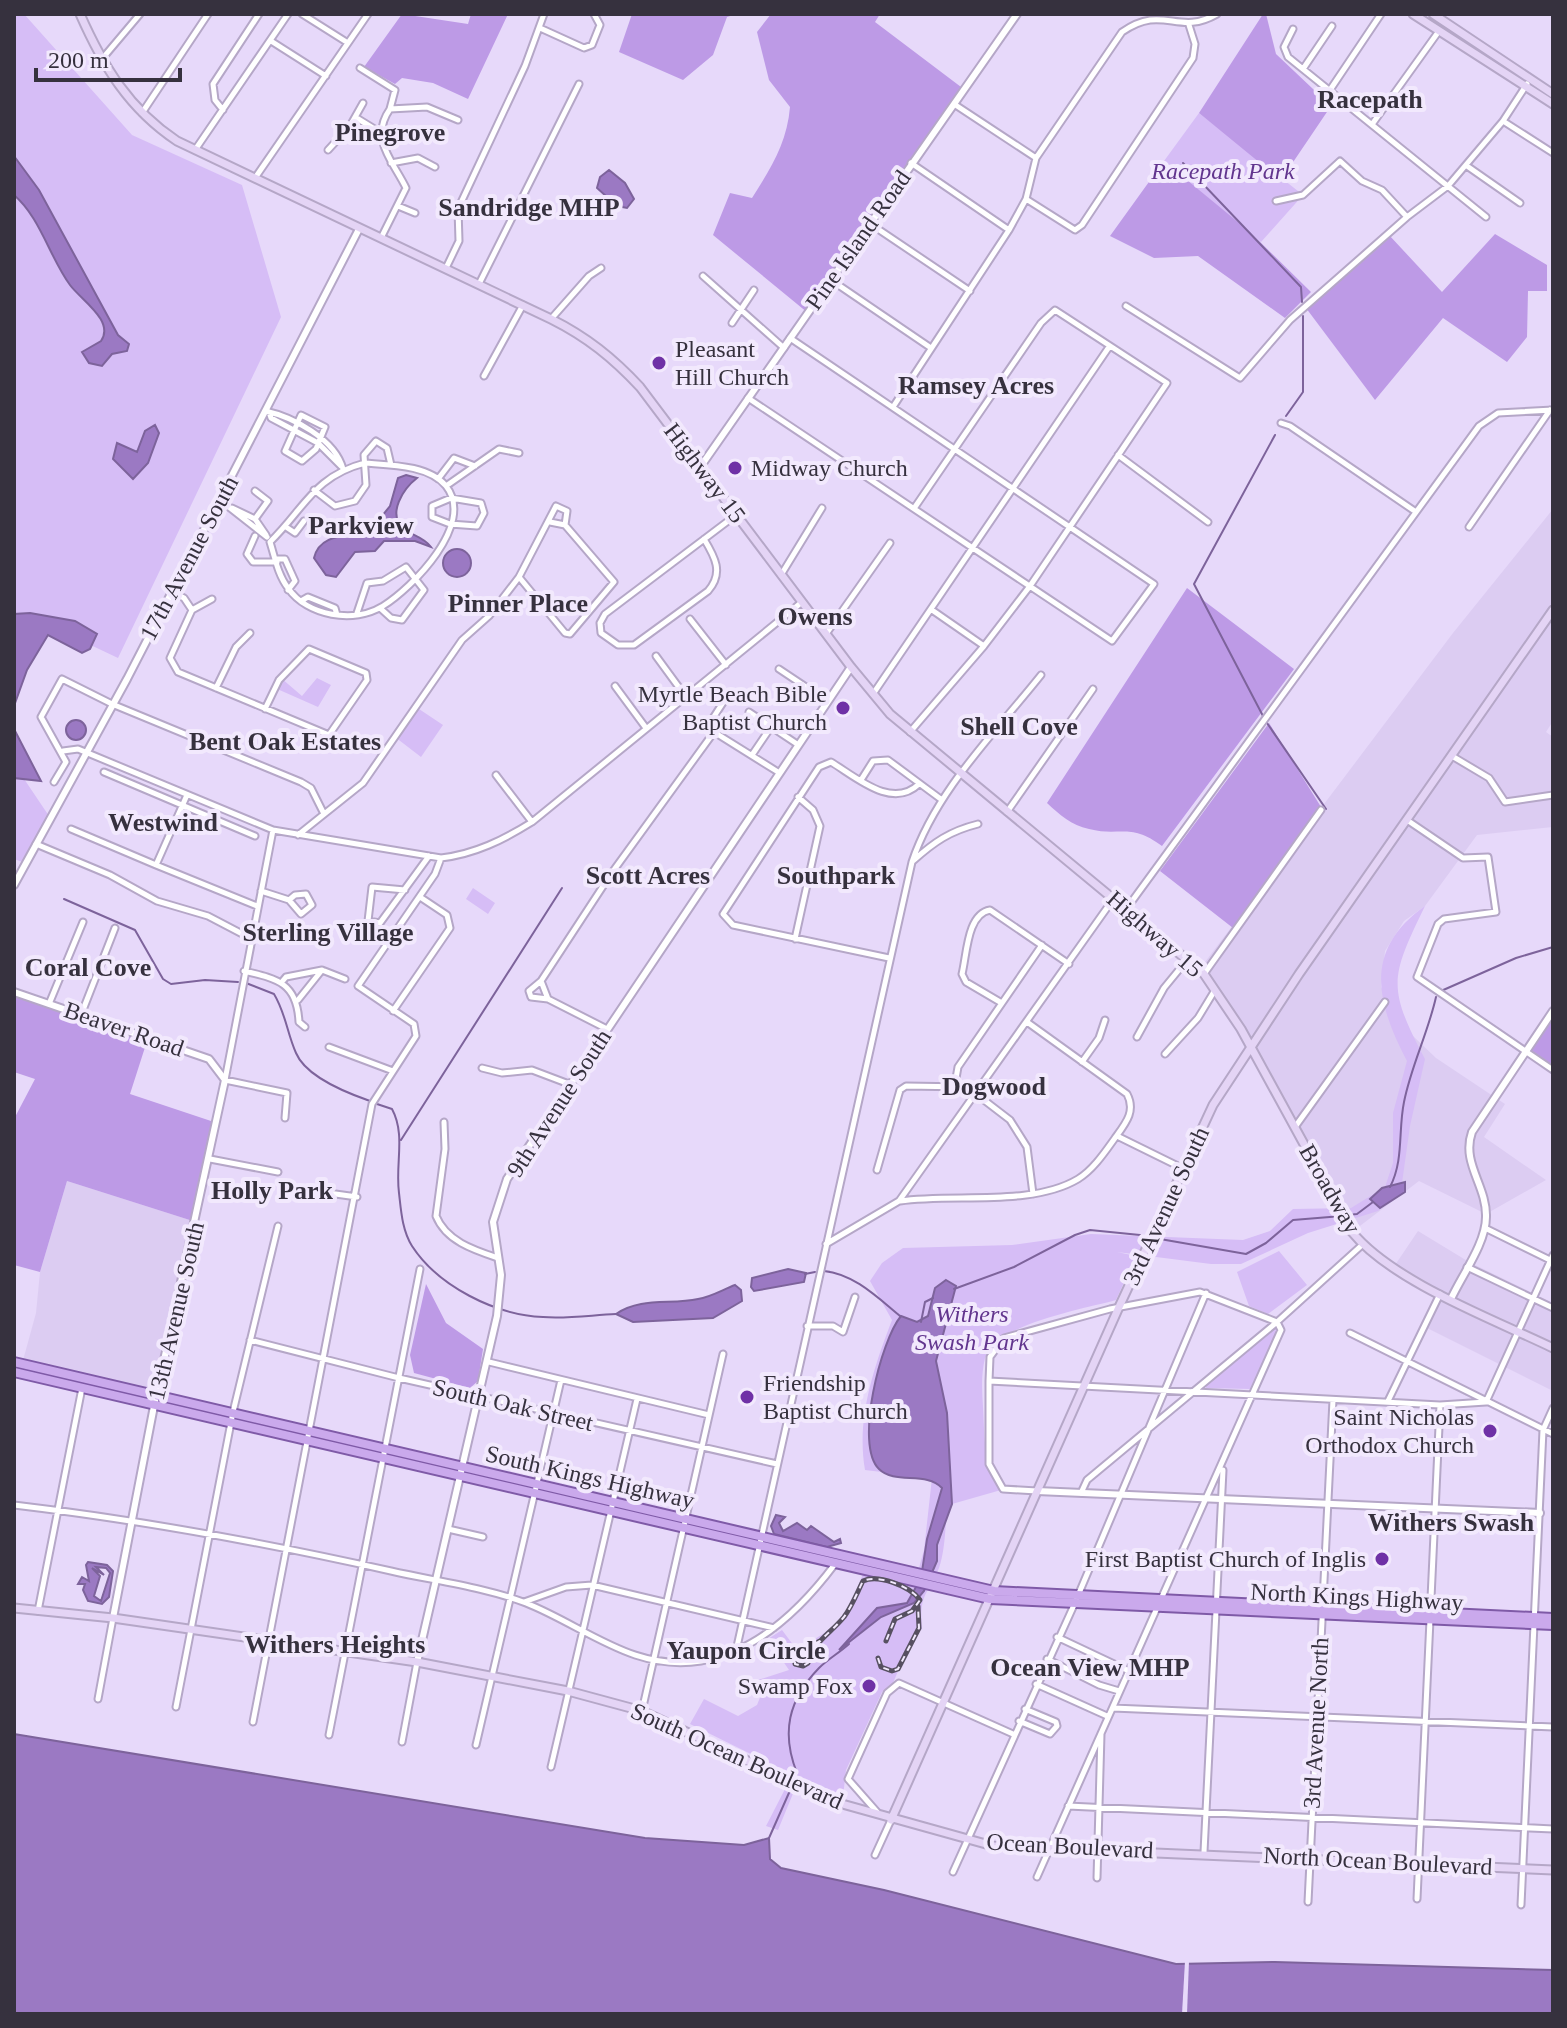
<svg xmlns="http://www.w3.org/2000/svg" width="1567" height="2028" font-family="Georgia,serif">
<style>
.built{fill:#dcccf2}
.green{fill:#d6bdf6}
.forest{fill:#bd9ae6}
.water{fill:#9b79c3;stroke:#7d639b;stroke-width:2;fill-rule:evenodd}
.pier{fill:#e7d9fa}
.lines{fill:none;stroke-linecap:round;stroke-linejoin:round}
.stream{stroke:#7d639b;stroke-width:2}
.minor-casing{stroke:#b5a7c7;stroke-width:9}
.tertiary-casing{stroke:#b5a7c7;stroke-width:10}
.secondary-casing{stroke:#b5a7c7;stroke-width:11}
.primary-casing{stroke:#7f5aa7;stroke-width:12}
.minor{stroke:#fff;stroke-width:5}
.tertiary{stroke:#fff;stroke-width:6}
.secondary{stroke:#e4d4f5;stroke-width:7}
.primary{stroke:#caa9ec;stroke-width:8}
.rail-casing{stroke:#575061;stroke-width:5}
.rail{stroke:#f2e9fd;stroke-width:2;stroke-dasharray:6;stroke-linecap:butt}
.poi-dot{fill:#6f31a6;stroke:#f2e9fd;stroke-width:3}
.labels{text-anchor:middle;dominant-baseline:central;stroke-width:8;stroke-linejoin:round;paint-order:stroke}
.park-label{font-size:24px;font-style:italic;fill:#62358e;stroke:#f2e9fd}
.street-label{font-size:24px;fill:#36313e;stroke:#f2e9fd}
.poi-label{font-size:24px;fill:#36313e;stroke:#f2e9fd;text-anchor:end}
.neighbourhood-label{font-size:26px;font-weight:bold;fill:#36313e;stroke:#f2e9fd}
</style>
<rect width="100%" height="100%" fill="#e7d9fa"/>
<path class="built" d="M1553,509V721L1546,732L1553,737V827L1477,835L1425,906L1404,921L1385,951L1381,987L1413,1036L1436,1058L1505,1104L1484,1137L1546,1180L1486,1214L1419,1181L1352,1232L1251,1047L1199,970L1453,633Z
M67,1181L196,1222L157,1394L22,1364L36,1313L40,1272Z
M1418,1231L1469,1262L1553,1303V1391L1423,1326L1440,1293L1393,1268Z"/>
<path class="green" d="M14,14H24L132,135L242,185L281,317L118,658L42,622L14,683Z
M1199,113L1303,195L1261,242L1164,161Z
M281,678L302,696L317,678L331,685L318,707L275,688Z
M416,707L443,725L421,757L395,737Z
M14,764L49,816L25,863L14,859Z
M473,888L495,903L488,914L466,899Z
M1425,906C1390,978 1387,987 1425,1059L1410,1126L1401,1190L1378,1211L1308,1233L1241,1264H1211L1117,1252L1136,1256L1116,1300C1084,1309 995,1324 985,1358C981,1374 982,1391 983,1407C985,1443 983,1458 1001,1490L952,1504L947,1413L936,1361L939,1340L951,1311C915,1348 946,1463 946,1513C946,1529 944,1554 939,1568C927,1596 919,1594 922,1629L912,1638L893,1683L882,1692L846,1770L843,1797L799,1779L778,1830L766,1826L784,1791L787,1772L690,1724L704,1699L738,1716L757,1705L761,1695L752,1682L789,1670L768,1639L782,1630L797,1650L834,1627L849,1608L863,1574L914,1586L924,1550L932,1478L865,1470C856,1419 874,1367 892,1320L870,1281L882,1263L903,1248L1012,1245L1091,1234L1243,1240L1270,1231L1293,1209L1351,1208L1385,1187L1393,1163V1113L1407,1061C1376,1002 1363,950 1425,906Z
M1279,1251L1307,1285L1268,1314L1249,1306L1237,1272Z
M1275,1328L1278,1330L1250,1389L1206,1388V1384Z"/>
<path class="forest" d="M402,14L468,24L471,14H508L468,99L433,83L402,78L395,84L364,67Z
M632,14H737L727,17L713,55L683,80L619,52Z
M771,14H880L875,22L965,90L808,313L713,235L730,193L752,198C771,168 787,143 790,107L769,80L757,32Z
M1263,14H1266L1276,54L1331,106L1281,180L1199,113Z
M1164,161L1250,232L1311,292L1285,318L1198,256L1154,258L1110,236Z
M1495,234L1547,265V291H1528L1527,337L1507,362L1443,318L1375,400L1306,308L1389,235L1442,292Z
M1187,588L1294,669L1162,846C1130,822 1120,837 1089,829C1071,825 1060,815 1047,803Z
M1269,723L1321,807L1233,928L1160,871Z
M14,992L148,1038L130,1094L217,1123L196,1222L67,1181L40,1272L14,1265V1119L35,1079L14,1072Z
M1553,1013V1070L1527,1053Z
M426,1284L446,1323L483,1349L478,1381L470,1388L414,1373L410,1355Z"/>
<path class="water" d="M14,156L39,190L118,335L129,344L127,351L112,354L102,366L89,363L82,352L101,341C115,321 81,300 70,285C50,258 40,217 14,195Z
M609,170L625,183L634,199L627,208L617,206L597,188L600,177Z
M155,425L159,433L148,463L133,479L113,459L117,443L137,452L145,431Z
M406,475L417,478C404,488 386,514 404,529C413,536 424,537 431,547L415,541H384L375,551L355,552L336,577L326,575L314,558C320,532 350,537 370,531L390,506L398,478Z
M443 563a14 14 0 1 1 28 0a14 14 0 1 1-28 0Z
M30,613L75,621L97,634L90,649L82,653L48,635L27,670L14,706V614Z
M66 730a10 10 0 1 1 20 0a10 10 0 1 1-20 0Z
M14,729L41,781L14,778Z
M1405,1182V1192L1380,1208L1370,1199L1382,1188Z
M788,1269L806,1273L804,1282L754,1291L751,1287L752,1278Z
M946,1280L956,1286L936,1361L947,1413L952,1504L937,1545V1561L924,1591L914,1603L881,1617L839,1650L877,1608L907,1603L921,1578L927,1539L942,1488C926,1471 895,1485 879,1469C854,1445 881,1340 901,1316L917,1322L928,1316L935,1288Z
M735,1285L741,1290L742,1301L713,1318L633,1322L616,1314C641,1297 670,1305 698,1299C711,1297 724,1289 735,1285Z
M776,1515L785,1517L779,1523L783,1531L797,1523L807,1530L811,1526L834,1542L840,1539L841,1543L827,1547L774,1534L771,1526Z
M88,1562L107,1565L113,1571L109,1597L102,1604L88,1601L83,1590L85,1584H78L82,1577L89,1581L86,1565ZM96,1567L106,1568L110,1573L101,1601L94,1596L100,1576L92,1568L104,1575Z
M14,1734L645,1838L744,1845L769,1838L770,1859L781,1868L884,1890L1176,1964L1275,1962L1553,1970V2014H14Z"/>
<path class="pier" d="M1185,1961H1189L1187,2014H1182Z"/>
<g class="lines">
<path class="stream" d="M1183,163L1301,287L1302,302
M1286,416L1303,392V316
M1263,716L1194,584L1275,435
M1267,723L1326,809
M64,899L135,930L163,979L171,984L205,980L238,982
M246,983L274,994C286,1014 287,1033 296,1053C306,1077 347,1093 370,1101
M1441,991L1516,958L1553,947
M377,1104L392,1109C406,1135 395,1164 399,1193C401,1210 402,1230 412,1246C438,1286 495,1315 543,1317C567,1319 592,1315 616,1314
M401,1140L562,888
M1390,1187C1404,1160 1398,1131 1404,1102C1411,1066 1428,1033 1436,997
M1348,1215L1357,1214L1373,1202
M1160,1239L1246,1254L1266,1243L1293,1220L1342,1216
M824,1271C854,1274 877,1297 900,1316
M805,1274L815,1272
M954,1289L1014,1267L1075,1235L1090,1230L1140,1235
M921,1322L925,1302L933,1298
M794,1780L797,1773C781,1733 788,1700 819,1668C828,1659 839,1653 849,1644
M769,1838L792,1786"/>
<defs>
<path id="minor" d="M302,14L348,43
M540,28L584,48L592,45L600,25L594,14
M1293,29L1284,47L1288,57L1486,217
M271,41L326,76
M102,59L140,14
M360,68L395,90L390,109
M1303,69L1332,26
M1330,90L1381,14
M954,104L1036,158
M223,110L215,100L213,84L259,14
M142,113L208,14
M355,117L381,133
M1503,121L1553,153
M1373,123L1439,31
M195,150L288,14
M328,150L350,126L363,103
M391,163L418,158L435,167
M911,163L1009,230
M1467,166L1520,203
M255,178L368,14
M1026,199L1075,230L1082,225L1193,58L1195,44L1189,25
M1276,201L1303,195L1340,161L1362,181L1382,190L1407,217
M398,206L415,213
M869,223L970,291
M381,238L406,188C393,161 369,139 390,109L427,107L458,120
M446,268L459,241L458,209L525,66L544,14
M703,276L784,348
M831,280L931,348
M479,284L579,84
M1126,306L1240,378L1290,320L1407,217L1448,186L1503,121L1527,84
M551,319L589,276L601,268
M732,323L754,290
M484,376L523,305
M748,398L1112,641L1154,584L790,338
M893,407L1009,230L1026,199L1036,158L1122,32C1164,3 1177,37 1217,14
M265,411C293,417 335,439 343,469
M269,412L271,418L318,443L341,466
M301,415L325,427L316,449L302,461L285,451Z
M1281,423L1290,426L1416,512
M1118,455L1208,522
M365,463C390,465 429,465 446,486C476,524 412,588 383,606C354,624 307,616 288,588C278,575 275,558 270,542C304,509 314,476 365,463Z
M438,479L454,458L475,466
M446,486L499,449L519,453
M314,490L335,506L355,501L366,485L364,455L376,441L387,448L391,465
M255,491L268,501L255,519
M451,498L481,503L484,513L477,526L450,524L432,517V506Z
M220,500L267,537
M232,508L255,519L266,535
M550,522L565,525L614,582L570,634L565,633L519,577L556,506L567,511L565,525
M286,527L295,533L304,521
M1469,527L1550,410
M255,536L247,554L253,562H277
M704,539C715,557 724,573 708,591L634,645H618L601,633L600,623L605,614L736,515
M276,559H285L295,581L288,590
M781,575L822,508
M172,592L184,598L192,610L170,658L178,672L329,735L367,680L366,673L309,649L279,680L265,709
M301,601L308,597L335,608L337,615
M192,610L212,599
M932,610L984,646
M357,613L367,583L383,581L406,567L424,590L402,620L391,618L380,608
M690,619L726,665
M826,634L890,543
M656,656L686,697
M779,669L827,701
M615,686L646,728
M216,688L236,647L250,633
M873,694L1109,347
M749,712L797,744
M714,732L713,718L726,698
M910,732L984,646L1030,586L1167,383L1055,310L1041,323L915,507
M63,751L78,749L273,830L441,858C475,854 503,840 532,822L802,602
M752,755L771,727
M1452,756L1489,778L1505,802L1553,795
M104,772L255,836
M496,775L532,822
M861,780L873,761L888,760L942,800
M54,782L66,762L41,717L62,679L112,704L301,782L311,788L324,814
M187,795L156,865L257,906
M1007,812L1093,689
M1407,820L1463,858L1488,857L1496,912L1444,919L1438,924L1417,977L1553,1070
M71,829L156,865
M273,830L225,1080L287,1093L285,1118
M298,835L363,783L462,640L489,616L519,577
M36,844L110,875L157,901L208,916L250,938
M913,861C934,842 950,831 978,824
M405,890L372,887L368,921L380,923L429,856
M261,891L289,900L301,914L312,905L306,894L295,895L289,900
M1127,908L1479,426L1498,413L1553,410
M795,939L820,826L813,810L798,797
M889,958L733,925L723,914L819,767L831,762C856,777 892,810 919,784
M322,970L345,979
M244,971C278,979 297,983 299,1022L305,1027
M1204,974L1321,810
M541,981L529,991L531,997L548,999
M281,983L286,977L322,970L298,1000
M1000,1002L966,982L962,974C967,954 967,914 990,910L1069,964
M49,1004L83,922
M393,1011L450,928L447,915L420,897
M81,1015L115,928
M607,1029L548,999L541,981L611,874L714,732L778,772
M1137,1037L1164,988L1187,960
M329,1047L393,1071
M1165,1054L1198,1018L1215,990
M1082,1062L1099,1038L1105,1020
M482,1068L502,1073L532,1070L569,1084
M955,1084L958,1067L1042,945
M444,1122L445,1149L436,1216C446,1241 474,1250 498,1258
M1295,1127L1385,1002
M1117,1136L1182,1168
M210,1159L278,1172
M877,1170L900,1090L906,1086L967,1087L1010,1120L1027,1147L1033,1194
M314,1191L357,1197
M900,1201C954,1193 1031,1207 1078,1179C1093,1170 1105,1152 1115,1138C1126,1123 1136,1111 1127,1094L1027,1022
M1485,1228L1552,1261
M826,1244L899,1201L1114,898
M1467,1267L1553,1308
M807,1326H833L843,1332L855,1297
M1350,1333L1553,1434
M250,1340L399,1378L777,1464
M489,1362L709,1415
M989,1381L1440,1405L1486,1402L1553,1255
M1388,1401L1440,1294
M1037,1491L1003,1489L989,1464V1381L990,1357L1004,1338L1110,1309L1200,1292L1277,1322L1281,1330L1037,1877
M1081,1493L1087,1480L1277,1322L1362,1245
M14,1505C141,1520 266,1543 391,1571C435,1581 484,1587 526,1603C586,1627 633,1672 701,1661C758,1652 802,1608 835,1564
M448,1529L483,1537
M524,1602L566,1587L592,1585L774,1628
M38,1611L82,1388
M1057,1637L1129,1671
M736,1651L912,862C936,790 995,733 1041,675
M1047,1659L1099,1685L1119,1691
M1036,1684L1107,1716
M98,1699L113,1618
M176,1707L233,1412L278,1226
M1113,1708L1553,1727
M642,1711L723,1354
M1019,1721L1050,1734L1057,1726L1056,1722L1025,1709
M253,1722L372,1104L416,1036L414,1024L358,986L435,874L441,858
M329,1735L420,1269
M402,1742L417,1662
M476,1745L561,1380
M551,1767L637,1399
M1068,1806L1553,1829
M877,1812L848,1779L887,1693L899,1683L1013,1734
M1204,1852L1223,1470
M875,1855L891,1820
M953,1872L1074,1605L1206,1293
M1097,1878L1101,1734
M1417,1899L1440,1405
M1308,1902L1333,1400
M1521,1905L1543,1430L1553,1408"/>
<path id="tertiary" d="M701,466L1017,14
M14,885L127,679L359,229
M14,992L209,1059L225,1080L154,1406L113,1618
M1451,1299C1462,1275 1486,1243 1486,1217C1487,1186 1461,1163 1472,1132L1553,1011
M1037,1491L1540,1513
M417,1662L497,1316L501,1275L493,1222L507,1179L851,667"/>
<path id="secondary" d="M80,14C103,66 129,109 177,141L551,319C587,337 613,358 640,387L851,667L890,714L1204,974L1241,1029L1352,1232C1393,1282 1493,1319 1553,1348
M1413,14L1553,104
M1433,14L1553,94
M14,1608L113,1618L417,1662L568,1691L642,1711L835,1802L993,1846L1553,1870
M891,1820L1119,1307L1213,1105L1299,974L1553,610"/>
<path id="primary" d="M14,1362L994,1591L1553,1618
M14,1372L990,1599L1553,1625"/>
</defs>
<use href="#minor" class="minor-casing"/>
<use href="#tertiary" class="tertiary-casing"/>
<use href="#secondary" class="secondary-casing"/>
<use href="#primary" class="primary-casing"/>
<use href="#minor" class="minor"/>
<use href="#tertiary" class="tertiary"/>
<use href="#secondary" class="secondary"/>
<use href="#primary" class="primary"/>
<defs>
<path id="rail" d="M820,1641L795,1654V1664L803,1666L808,1663C815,1640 829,1635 844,1617C852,1606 857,1593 863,1581C878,1574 910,1586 920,1600L912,1611L895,1619L886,1641
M878,1658L881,1667L892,1671L898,1669L919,1628L918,1606"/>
</defs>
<use href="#rail" class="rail-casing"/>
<use href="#rail" class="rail"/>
</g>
<g class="poi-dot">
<circle cx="659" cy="363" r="8"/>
<circle cx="735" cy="468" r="8"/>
<circle cx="843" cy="708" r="8"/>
<circle cx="747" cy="1397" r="8"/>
<circle cx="1490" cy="1431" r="8"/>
<circle cx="1382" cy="1559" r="8"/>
<circle cx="869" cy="1686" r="8"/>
</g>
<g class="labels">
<g class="park-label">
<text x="1223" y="171">Racepath Park</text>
<text x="972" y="1314">Withers<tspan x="972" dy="28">Swash Park</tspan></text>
</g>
<g class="street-label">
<text transform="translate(858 240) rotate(-55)">Pine Island Road</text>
<text transform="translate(705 473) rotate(53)">Highway 15</text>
<text transform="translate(189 558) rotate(-62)">17th Avenue South</text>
<text transform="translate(1155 934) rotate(41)">Highway 15</text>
<text transform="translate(124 1029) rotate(19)">Beaver Road</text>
<text transform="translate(559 1103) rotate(-57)">9th Avenue South</text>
<text transform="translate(1330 1189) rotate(60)">Broadway</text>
<text transform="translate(1166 1206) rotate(-65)">3rd Avenue South</text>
<text transform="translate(176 1311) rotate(-77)">13th Avenue South</text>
<text transform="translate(513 1405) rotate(13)">South Oak Street</text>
<text transform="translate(590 1477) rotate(13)">South Kings Highway</text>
<text transform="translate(1357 1597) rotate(3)">North Kings Highway</text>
<text transform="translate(1316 1723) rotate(-87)">3rd Avenue North</text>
<text transform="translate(737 1756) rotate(24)">South Ocean Boulevard</text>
<text transform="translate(1070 1846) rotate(3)">Ocean Boulevard</text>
<text transform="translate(1378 1861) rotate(3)">North Ocean Boulevard</text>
</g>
<g class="poi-label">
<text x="675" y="349" text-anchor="start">Pleasant<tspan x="675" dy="28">Hill Church</tspan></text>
<text x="751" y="468" text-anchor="start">Midway Church</text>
<text x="827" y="694">Myrtle Beach Bible<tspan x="827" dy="28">Baptist Church</tspan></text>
<text x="763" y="1383" text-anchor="start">Friendship<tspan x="763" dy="28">Baptist Church</tspan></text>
<text x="1474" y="1417">Saint Nicholas<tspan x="1474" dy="28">Orthodox Church</tspan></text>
<text x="1366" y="1559">First Baptist Church of Inglis</text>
<text x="853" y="1686">Swamp Fox</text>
</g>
<g class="neighbourhood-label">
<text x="1370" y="99">Racepath</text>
<text x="390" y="132">Pinegrove</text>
<text x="529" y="207">Sandridge MHP</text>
<text x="976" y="385">Ramsey Acres</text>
<text x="361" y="525">Parkview</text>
<text x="518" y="603">Pinner Place</text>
<text x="815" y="616">Owens</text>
<text x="1019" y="726">Shell Cove</text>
<text x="285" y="741">Bent Oak Estates</text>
<text x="163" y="822">Westwind</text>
<text x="648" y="875">Scott Acres</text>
<text x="836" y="875">Southpark</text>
<text x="328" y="932">Sterling Village</text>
<text x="88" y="967">Coral Cove</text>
<text x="994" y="1086">Dogwood</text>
<text x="272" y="1190">Holly Park</text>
<text x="1451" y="1522">Withers Swash</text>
<text x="335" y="1644">Withers Heights</text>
<text x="746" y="1650">Yaupon Circle</text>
<text x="1090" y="1667">Ocean View MHP</text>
</g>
</g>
<rect width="1567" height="2028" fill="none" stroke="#36313e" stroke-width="32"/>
<path d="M36 68v12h144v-12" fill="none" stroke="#36313e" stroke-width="4"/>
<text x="48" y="68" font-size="24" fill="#36313e" stroke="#f2e9fd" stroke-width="6" paint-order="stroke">200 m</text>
</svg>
